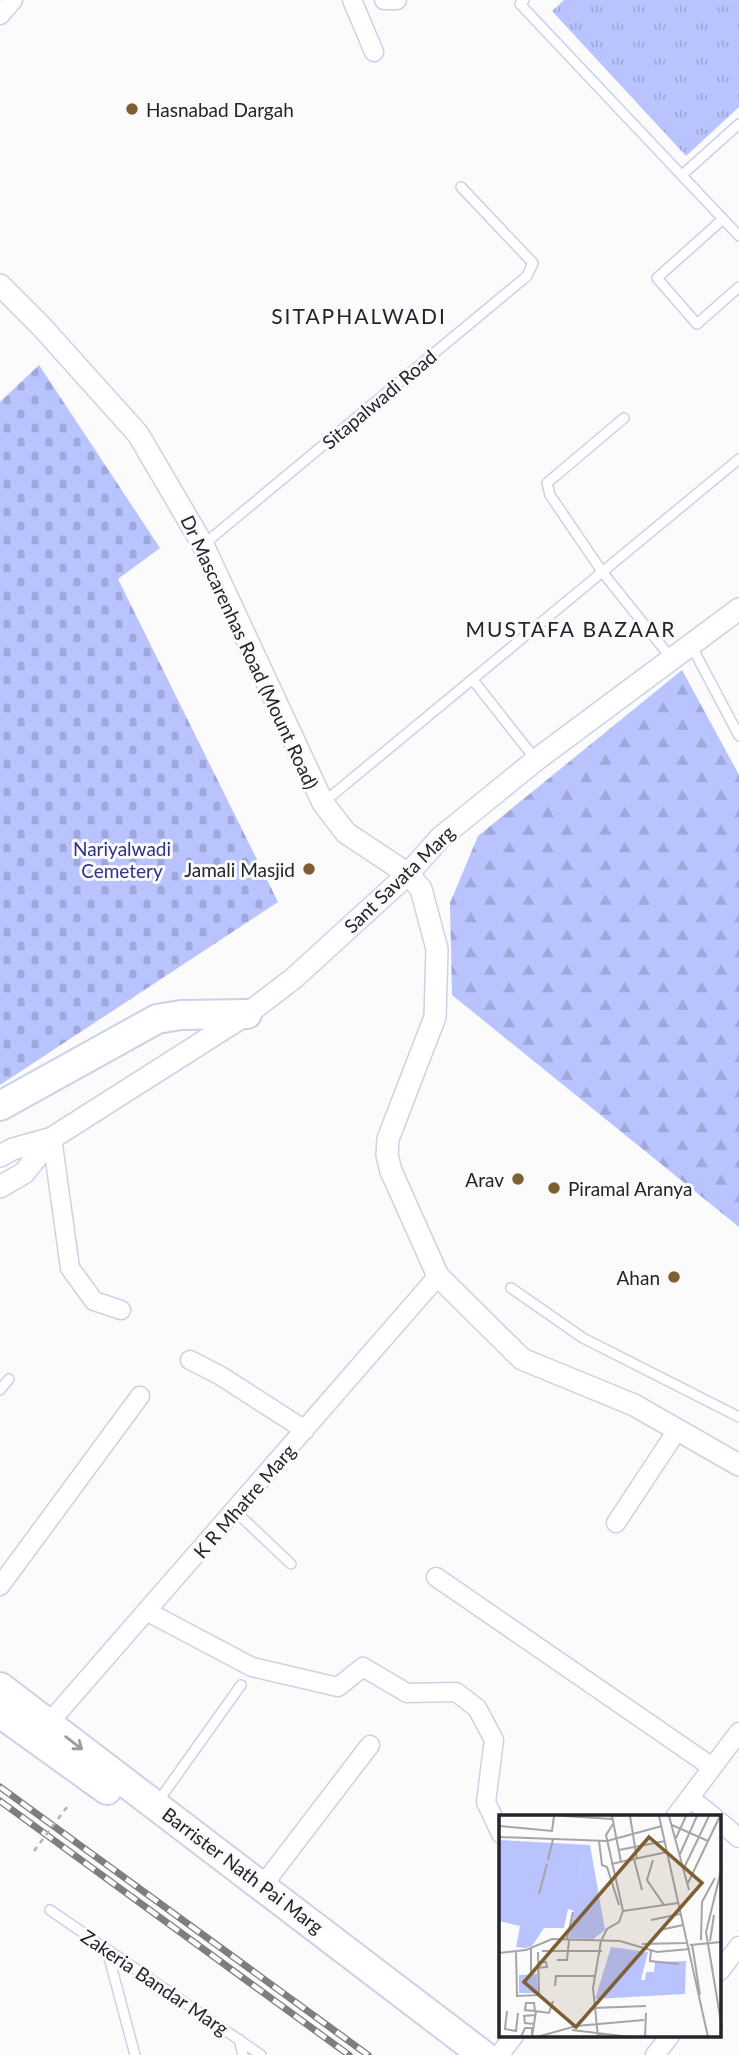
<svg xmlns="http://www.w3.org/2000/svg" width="739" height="2055" font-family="Lato,sans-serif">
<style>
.forest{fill:url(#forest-firs)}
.cemetery{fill:url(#cemetery-stones)}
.park{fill:url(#park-tufts)}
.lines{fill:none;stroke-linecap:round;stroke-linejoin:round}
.service-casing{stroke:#ccd1e7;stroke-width:12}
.minor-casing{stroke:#ccd1e7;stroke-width:21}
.tertiary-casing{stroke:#ccd1e7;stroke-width:24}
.primary-casing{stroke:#ccd1e7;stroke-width:32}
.service{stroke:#fff;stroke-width:9}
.minor{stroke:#fff;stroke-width:18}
.tertiary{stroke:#fff;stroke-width:21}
.primary{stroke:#fff;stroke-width:28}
.rail-casing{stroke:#7c7e82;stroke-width:7}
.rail{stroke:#fbfbfb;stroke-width:4.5;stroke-dasharray:13;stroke-linecap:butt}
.path-bridge{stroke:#b2b3b6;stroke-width:2.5;stroke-dasharray:5 5;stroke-linecap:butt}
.oneway{stroke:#9c9da0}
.poi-dot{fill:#7d5f33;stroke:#fbfbfb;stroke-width:2.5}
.labels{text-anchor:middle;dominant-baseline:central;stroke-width:6;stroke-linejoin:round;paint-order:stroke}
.poi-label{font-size:19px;fill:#23252d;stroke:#fbfbfb;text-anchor:end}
.street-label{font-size:19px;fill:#23252d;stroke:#fbfbfb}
.park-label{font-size:19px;fill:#303189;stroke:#fbfbfb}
.neighbourhood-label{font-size:21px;letter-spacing:2px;fill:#23252d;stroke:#fbfbfb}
.inset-road{fill:none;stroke:#a5a5a9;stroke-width:2}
.view{fill:#7d5f33;fill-opacity:0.15;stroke:#7d5f33;stroke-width:3.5}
.inset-edge{fill:none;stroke:#23252d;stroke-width:3.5}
</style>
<defs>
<pattern id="forest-firs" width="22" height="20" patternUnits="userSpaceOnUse" patternTransform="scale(1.75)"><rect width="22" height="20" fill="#b9c4fe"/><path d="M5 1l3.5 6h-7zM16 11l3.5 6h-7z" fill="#9fa8da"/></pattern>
<pattern id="cemetery-stones" width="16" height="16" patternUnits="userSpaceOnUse" patternTransform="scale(1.75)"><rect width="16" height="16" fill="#b9c4fe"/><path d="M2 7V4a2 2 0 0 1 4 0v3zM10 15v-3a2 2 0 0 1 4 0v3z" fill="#9fa8da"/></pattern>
<pattern id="park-tufts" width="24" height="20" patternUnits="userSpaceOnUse" patternTransform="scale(1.75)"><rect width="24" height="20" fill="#b9c4fe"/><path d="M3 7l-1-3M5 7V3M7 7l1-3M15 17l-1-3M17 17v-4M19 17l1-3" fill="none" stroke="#9fa8da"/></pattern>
</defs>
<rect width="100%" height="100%" fill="#fbfbfb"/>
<path class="forest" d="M682,670L739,775V1227L452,995L450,903L478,836Z"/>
<path class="cemetery" d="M39,365L160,548L118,579L278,902L0,1085V402Z"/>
<path class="park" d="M564,0H739V107L686,156L552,11Z"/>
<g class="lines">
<defs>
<path id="service" d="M524,0L520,4L739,236
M682,175L739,124
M723,219L657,278L697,324L739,287
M624,418L547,483L550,495L603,573L672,659
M203,545L527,276L533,263L461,187
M692,647L739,736
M473,680L536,760
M324,802L739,459
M511,1288L583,1338L739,1417
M0,1390L9,1379
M235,1511L291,1564
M157,1803L241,1685
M50,1910L261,2055
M107,1950L135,2055
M239,2039L243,2055"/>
<path id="minor" d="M352,0L374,52
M384,0H397
M0,15L13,0
M52,1138L70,1268L94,1301L121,1310
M190,1360L221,1376L305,1430
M616,1523L678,1429
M436,1577L712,1767
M0,1586L140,1396
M148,1612L252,1667L338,1687L363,1667L407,1693L456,1692L477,1708L494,1740L486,1802L501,1834
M48,1724L438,1276
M690,1798L714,1817
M675,1817L739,1732
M720,1822L739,1838
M263,1885L370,1745
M720,1971L739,1946
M499,2055L514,2036
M655,2055L670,2036"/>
<path id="tertiary" d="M0,285L41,326L138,434L203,545L323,803L346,833L408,874L421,889L437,949L435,1017L388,1139L387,1155L391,1171L438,1276L522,1359L634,1405L739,1465
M0,1156L13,1149L52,1138L247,1014L294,978L408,874L440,838L536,760L739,609
M0,1187L24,1173L52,1138"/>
<path id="primary" d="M0,1106L157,1019L181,1015L247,1014
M0,1687L483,2055
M0,1713L107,1790"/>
</defs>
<use href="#service" class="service-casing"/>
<use href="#minor" class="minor-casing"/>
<use href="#tertiary" class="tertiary-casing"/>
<use href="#primary" class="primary-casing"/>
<use href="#service" class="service"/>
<use href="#minor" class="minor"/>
<use href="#tertiary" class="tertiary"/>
<use href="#primary" class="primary"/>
<defs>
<path id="rail" d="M0,1787L368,2055
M0,1801L349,2055"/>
</defs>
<use href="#rail" class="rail-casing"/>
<use href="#rail" class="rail"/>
<path class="path-bridge" d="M34,1851L67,1807"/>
</g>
<defs><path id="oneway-shaft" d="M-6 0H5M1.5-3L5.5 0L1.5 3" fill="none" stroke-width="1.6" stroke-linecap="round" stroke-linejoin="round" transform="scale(1.75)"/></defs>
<use class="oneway" href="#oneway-shaft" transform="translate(74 1743) rotate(37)"/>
<g class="poi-dot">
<circle cx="132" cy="109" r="7"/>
<circle cx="309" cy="869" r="7"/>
<circle cx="518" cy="1179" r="7"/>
<circle cx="554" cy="1188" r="7"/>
<circle cx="674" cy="1277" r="7"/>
</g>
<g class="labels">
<g class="poi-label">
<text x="146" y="109" text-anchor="start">Hasnabad Dargah</text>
<text x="295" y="869">Jamali Masjid</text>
<text x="504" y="1179">Arav</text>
<text x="568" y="1188" text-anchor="start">Piramal Aranya</text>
<text x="660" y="1277">Ahan</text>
</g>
<g class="street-label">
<text transform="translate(379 399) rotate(-40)">Sitapalwadi Road</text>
<text transform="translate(250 652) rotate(65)">Dr Mascarenhas Road (Mount Road)</text>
<text transform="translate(399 879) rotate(-44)">Sant Savata Marg</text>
<text transform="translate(244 1501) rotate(-49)">K R Mhatre Marg</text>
<text transform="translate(243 1870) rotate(37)">Barrister Nath Pai Marg</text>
<text transform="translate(155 1982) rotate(34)">Zakeria Bandar Marg</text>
</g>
<g class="park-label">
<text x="122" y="848">Nariyalwadi<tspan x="122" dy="22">Cemetery</tspan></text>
</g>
<g class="neighbourhood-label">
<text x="359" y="315">SITAPHALWADI</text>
<text x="571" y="628">MUSTAFA BAZAAR</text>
</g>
</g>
<g transform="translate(499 1815)">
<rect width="222" height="222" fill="#fbfbfb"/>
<path d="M73,29L91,30L106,115L94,124L70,123L84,43L72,39Z" fill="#b9c4fe"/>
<path d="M112,132L149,137L142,165H146L147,157H155L156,147L187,146L186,179L96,184Z" fill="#b9c4fe"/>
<path d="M0,25L73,29V39L84,42L76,96L69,94L65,113H45L33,131L26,133L17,132L21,111L0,106ZM38,159L39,178H20V160Z" fill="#b9c4fe"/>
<path class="inset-road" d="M65,1L113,4M113,1L122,47M131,1L138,44M160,1L209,222M170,1L190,75M173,10L209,26M1,11L53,16L55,1M0,22L108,26L163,11M177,23L187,1M100,26L103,50L108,52L120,90M120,35L166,26M181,39L198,1M135,44L143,75M49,45L54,24M154,45L148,65L165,90M112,49L168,37M223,52L207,117L223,213M185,53L210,1M189,68L221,1M40,79L48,49M124,96L179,88M152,105L181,99M161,115L184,110M68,124L74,97M202,125L203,87L216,63M102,126L108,114L120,107L124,96L107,20L114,9M121,126L158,137L191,134M211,126L215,100M143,129L187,128M193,129L201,180M191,130L222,127M32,133V158M17,136L18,181L40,180L39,137M43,136H103M152,136L151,146L180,149M0,138L27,135L53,124L121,126M58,145H68L70,125M39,147H47L48,152L39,153M56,171L57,161H96M94,193L147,191M8,196L6,214L17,216L19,198M36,196L35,188H27L26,195L36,196L50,198L54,186M35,209L26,208L25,201L36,200M73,215L131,222M22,222L26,213H33V222L37,196M38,222L77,211L145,205M99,222L94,173L102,126M146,222L147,198"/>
<path class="view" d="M150,22L203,68L77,212L25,167Z"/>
<rect width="222" height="222" class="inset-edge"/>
</g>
</svg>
